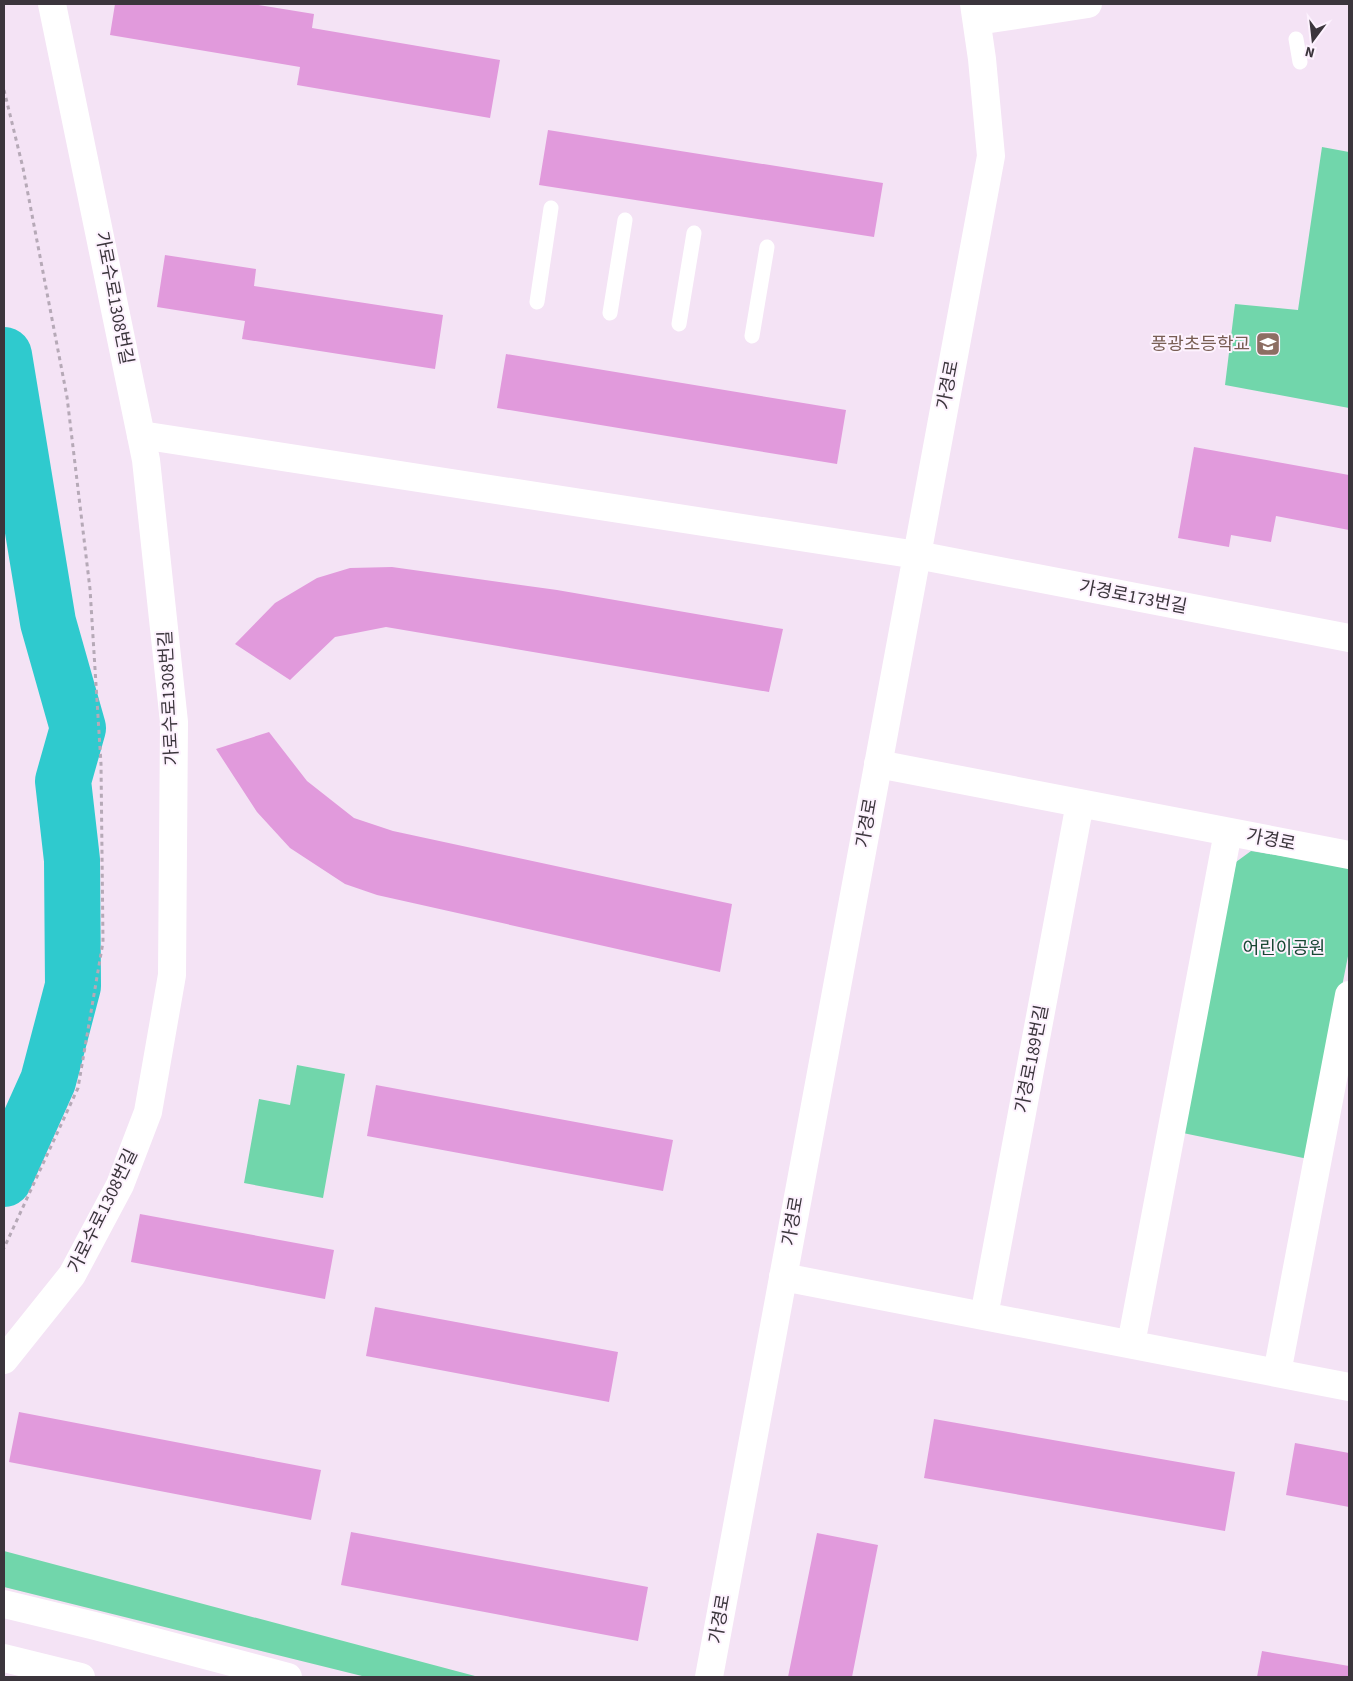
<svg xmlns="http://www.w3.org/2000/svg" width="1353" height="1681" font-family="'Source Sans 3','Noto Sans KR',sans-serif">
<style>
.green{fill:#71d6ab}
.lines{fill:none;stroke-linecap:round;stroke-linejoin:round}
.river{stroke:#2fcace;stroke-width:56}
.building{fill:#e19adc}
.path{stroke:#b6a9b7;stroke-width:3;stroke-dasharray:4 4;stroke-linecap:butt}
.service{stroke:#fff;stroke-width:15}
.minor{stroke:#fff;stroke-width:28}
.tertiary{stroke:#fff;stroke-width:28}
.secondary{stroke:#fff;stroke-width:28}
.labels{text-anchor:middle;dominant-baseline:central;stroke-width:4;stroke-linejoin:round;paint-order:stroke}
.street-label{font-size:18px;fill:#3b353c;stroke:#fdf2fe}
.education-label{font-size:18px;fill:#785e54;stroke:#fdf2fe;text-anchor:end}
.park-label{font-size:18px;fill:#184734;stroke:#fdf2fe}
</style>
<rect width="100%" height="100%" fill="#f4e3f5"/>
<path class="green" d="M1322,147L1349,152V408L1225,385L1235,304L1298,310Z
M1251,851L1349,867V951L1308,1159L1183,1133L1236,862Z
M297,1065L345,1074L323,1198L244,1183L259,1099L290,1105Z
M4,1551L475,1676L481,1677H366L4,1587Z"/>
<g class="lines">
<path class="river" d="M4,355L48,622L78,728L63,781L72,860L73,986L48,1081L4,1179"/>
</g>
<path class="building" d="M115,4H252L314,14L312,28L500,60L490,118L297,85L300,67L110,35Z
M548,130L883,183L874,237L539,185Z
M165,255L256,269L254,286L443,315L435,369L242,339L245,321L157,307Z
M506,354L846,410L837,464L497,408Z
M1194,447L1349,475V530L1276,516L1271,542L1231,535L1229,547L1178,538Z
M392,567L557,590L783,629L769,692L386,627L335,637L290,680L235,644L275,603L317,578L350,568Z
M269,732L307,781L354,818L393,831L732,904L720,972L377,895L345,884L290,848L257,812L216,749Z
M376,1085L673,1140L663,1191L367,1136Z
M140,1214L334,1250L325,1299L131,1262Z
M375,1307L618,1352L609,1402L366,1356Z
M19,1412L321,1470L311,1520L9,1462Z
M934,1419L1235,1472L1225,1531L924,1478Z
M1295,1443L1349,1453V1507L1286,1495Z
M351,1532L648,1587L638,1641L341,1585Z
M817,1533L878,1545L852,1677H788Z
M1262,1651L1349,1666V1677H1257Z"/>
<g class="lines">
<path class="path" d="M4,90L23,168L67,397L90,589L101,764L103,942L78,1088L4,1248"/>
<path class="service" d="M1296,39L1300,62
M537,302L551,208
M610,313L625,220
M679,324L694,233
M752,336L767,247"/>
<path class="minor" d="M977,21L1088,4
M917,555L1349,638
M878,764L1349,855
M783,1277L1349,1387
M984,1316L1080,803
M1131,1344L1228,832
M4,1360L72,1275L120,1185L148,1112L172,975L174,722L146,460L52,4
M1277,1373L1349,995"/>
<path class="tertiary" d="M141,435L917,555
M709,1677L991,156L982,59L974,4"/>
<path class="secondary" d="M4,1604L95,1626L288,1677
M4,1658L81,1677"/>
</g>
<defs>
<symbol id="school-square" viewBox="-11 -11 22 22"><rect x="-9" y="-9" width="18" height="18" rx="4" fill="#8d6e63" stroke="#fdf2fe"/><path d="M0-5L7-2L0 1L-7-2ZM-4 1L0 2.5L4 1V4Q0 6-4 4Z" fill="#fff"/></symbol>
</defs>
<g fill-rule="evenodd">
<use href="#school-square" x="1254" y="330" width="28" height="28"/>
</g>
<g class="labels">
<g class="street-label">
<text transform="translate(114 298) rotate(79)">가로수로1308번길</text>
<text transform="translate(948 385) rotate(-79)">가경로</text>
<text transform="translate(1133 597) rotate(11)">가경로173번길</text>
<text transform="translate(169 698) rotate(-93)">가로수로1308번길</text>
<text transform="translate(867 823) rotate(-80)">가경로</text>
<text transform="translate(1271 840) rotate(11)">가경로</text>
<text transform="translate(1032 1059) rotate(-79)">가경로189번길</text>
<text transform="translate(103 1211) rotate(-64)">가로수로1308번길</text>
<text transform="translate(793 1221) rotate(-80)">가경로</text>
<text transform="translate(720 1619) rotate(-80)">가경로</text>
</g>
<g class="education-label">
<text x="1250" y="344">풍광초등학교</text>
</g>
<g class="park-label">
<text x="1284" y="948">어린이공원</text>
</g>
</g>
<rect width="1353" height="1681" fill="none" stroke="#3b353c" stroke-width="10"/>
<g transform="translate(1313 40) rotate(195)" stroke="#fdf2fe" stroke-width="4" paint-order="stroke">
<path d="M0-4L9 19L0 12L-9 19Z" fill="#3b353c"/>
<text y="-8" font-size="14" font-weight="bold" text-anchor="middle" fill="#3b353c">N</text>
</g>
</svg>
